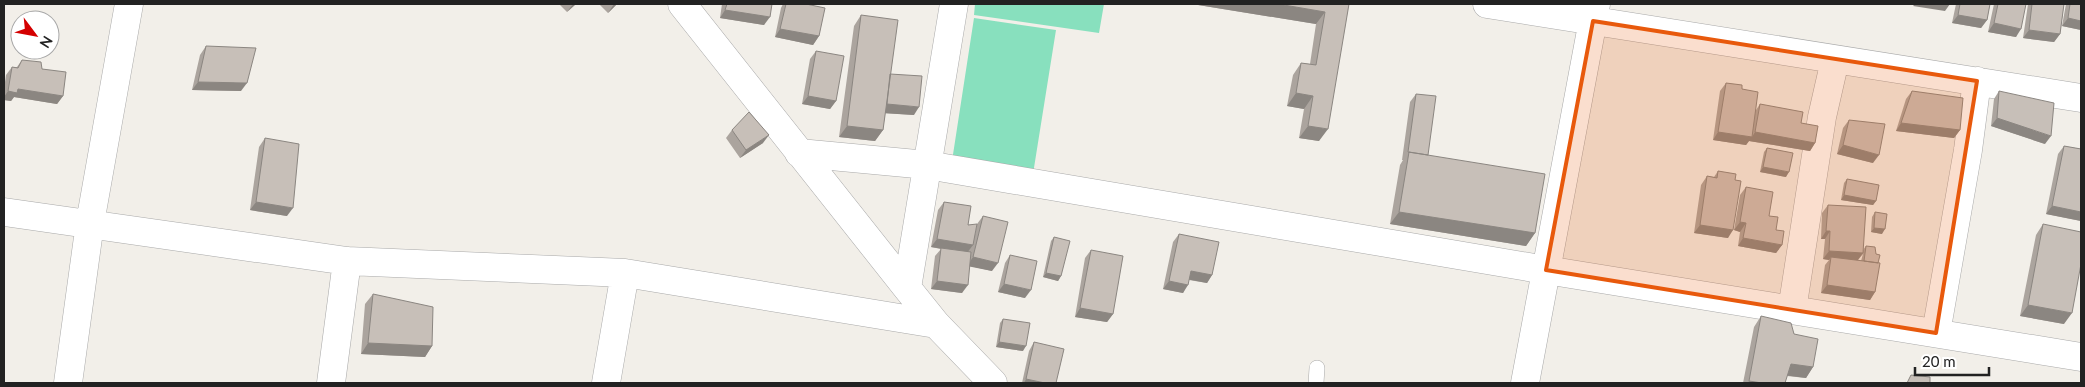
<svg xmlns="http://www.w3.org/2000/svg" width="2085" height="387" font-family="Lato,sans-serif">
<style>
.pitch{fill:#88e0be}
.lines{fill:none;stroke-linecap:round;stroke-linejoin:round}
.lane-casing{stroke:#a9a9a9;stroke-width:16}
.street-casing{stroke:#a9a9a9;stroke-width:29}
.lane{stroke:#fff;stroke-width:15}
.street{stroke:#fff;stroke-width:28}
.wall{fill:#aba49e;fill-rule:evenodd}
.shaded-wall{fill:#8b8681}
.building{fill:#c7bfb8;stroke:#8b8681}
.marked{fill:#e8590c;fill-opacity:0.2;stroke:#e8590c;stroke-width:4;stroke-linejoin:round}
</style>
<rect width="100%" height="100%" fill="#f2efe9"/>
<path class="pitch" d="M975,4H1104L1099,33L974,15Z
M974,18L1056,30L1033,174L952,161Z"/>
<g class="lines">
<defs>
<path id="lane" d="M1316,383L1317,368"/>
<path id="street" d="M682,4L907,288L936,324L993,383
M1487,4L2081,98
M799,153L927,165L1546,270L2081,357
M4,212L347,261L625,273L936,324
M907,288L954,4
M1792,310L1822,117L1835,60
M1936,333L1968,150L1977,81
M68,383L90,223L129,4
M331,383L347,261
M606,383L625,273
M1525,383L1596,4"/>
</defs>
<use href="#lane" class="lane-casing"/>
<use href="#street" class="street-casing"/>
<use href="#lane" class="lane"/>
<use href="#street" class="street"/>
</g>
<path class="wall" d="M559,4H576L567,12Z
M599,4H617L608,13Z
M722,4H772L764,25L720,18Z
M783,4H806L819,36L813,45L775,37L781,8Z
M1192,4H1349L1319,141L1299,138L1304,109L1287,106L1293,75L1301,63L1310,64L1316,24Z
M1956,4H1990L1987,20L1981,28L1952,23Z
M1994,4H2026L2016,37L1988,32Z
M2028,4H2064L2060,34L2054,42L2023,38Z
M2066,4H2081V30L2062,26Z
M861,15L890,74L914,115L885,113L883,130L875,141L839,137L854,26Z
M206,46L241,91L192,90L200,55Z
M816,51L836,101L830,109L802,104L810,59Z
M22,60L42,69L63,96L57,104L14,97L11,101L4,100V89L6,75L12,67H17Z
M1726,83L1742,89L1756,110L1760,104L1801,123L1815,143L1810,151L1749,141L1746,145L1713,140L1720,91Z
M1912,91L1960,130L1954,138L1896,131L1906,99Z
M1999,91L2045,144L1991,126L1994,99Z
M1416,94L1428,155L1535,233L1526,246L1390,224L1400,165L1403,160H1402L1410,102Z
M1849,120L1873,163L1837,154L1843,128Z
M732,130L763,143L740,158L726,138Z
M265,138L287,216L250,210L259,147Z
M2064,146L2081,149V221L2046,214L2058,154Z
M1767,148L1786,177L1760,172L1764,152Z
M1718,171L1735,180L1728,238L1694,233L1701,185L1707,176L1714,177Z
M1847,179L1876,201L1873,205L1841,200L1844,183Z
M1746,187L1769,216L1782,245L1776,253L1738,246L1740,232L1734,230L1740,195Z
M944,202L968,225L975,234L977,224L983,216L992,271L970,266L962,293L931,289L935,256L941,249L931,247L938,210Z
M1828,205L1863,250L1866,246L1876,254L1878,263L1875,292L1870,300L1821,293L1825,265L1829,260L1823,259L1825,239H1821L1822,213ZM1863,254L1861,261L1858,260Z
M1875,212L1882,234L1871,232L1872,217Z
M2043,224L2064,324L2020,316L2036,235Z
M1179,234L1212,275L1207,283L1189,280L1183,293L1163,289L1173,242Z
M1054,237L1061,276L1058,281L1043,277L1051,241Z
M1091,250L1113,314L1107,322L1075,317L1085,258Z
M1010,255L1025,298L998,292L1005,263Z
M373,294L432,346L425,357L361,354L365,304Z
M1761,316L1794,334L1813,367L1806,378L1787,376L1785,383H1743L1754,327Z
M1003,319L1023,351L996,347L1000,323Z
M1034,342L1056,383H1022L1029,351Z"/>
<path class="shaded-wall" d="M573,4H576L567,12Z
M614,4H617L608,13Z
M1192,4H1278L1325,12L1316,24Z
M1915,4H1950L1945,11L1913,6Z
M725,10L770,17L764,25L720,18Z
M1958,15L1987,20L1981,28L1952,23Z
M2068,18L2081,21V30L2062,26Z
M1994,23L2021,29L2016,37L1988,32Z
M780,29L819,36L813,45L775,37Z
M2029,30L2060,34L2054,42L2023,38Z
M198,82L247,83L241,91L192,90Z
M18,89L63,96L57,104L14,97L11,101L4,100V97L8,91Z
M1296,93L1313,96L1304,109L1287,106Z
M808,96L836,101L830,109L802,104Z
M887,104L919,107L914,115L881,113Z
M1997,118L2051,136L2045,144L1991,126Z
M1901,123L1960,130L1954,138L1896,131Z
M847,126L883,130L875,141L839,137Z
M1308,126L1328,129L1319,141L1299,138Z
M1718,132L1752,137L1755,132L1815,143L1810,151L1749,141L1746,145L1713,140Z
M769,135L763,143L740,158L746,150Z
M1843,145L1879,155L1873,163L1837,154Z
M1763,167L1789,172L1786,177L1760,172Z
M1844,195L1876,201L1873,205L1841,200Z
M256,202L293,208L287,216L250,210Z
M2052,206L2081,212V221L2046,214Z
M1399,212L1535,233L1526,246L1390,224Z
M1740,222L1746,223L1740,232L1734,230Z
M1700,225L1733,230L1728,238L1694,233Z
M1874,228L1885,229L1882,234L1871,232Z
M1826,231H1830L1825,239H1821Z
M1743,238L1782,245L1776,253L1738,246Z
M937,239L973,245L967,253L931,247Z
M1829,251L1863,253L1857,261L1831,257L1829,260L1823,259Z
M973,257L998,263L992,271L967,266Z
M1191,271L1212,275L1207,283L1186,279Z
M1046,273L1061,276L1058,281L1043,277Z
M937,281L968,285L962,293L931,289Z
M1169,281L1188,285L1183,293L1163,289Z
M1004,284L1031,290L1025,298L998,292Z
M1827,285L1875,292L1870,300L1821,293Z
M2028,305L2072,313L2064,324L2020,316Z
M1080,308L1113,314L1107,322L1075,317Z
M999,342L1026,346L1023,351L996,347Z
M368,343L432,346L425,357L361,354Z
M1791,364L1813,367L1806,378L1783,375Z
M1026,379L1045,383H1024Z
M1749,381L1762,383H1748Z"/>
<path class="building" d="M727,4H772L770,17L725,10Z
M786,4H806L825,8L819,36L780,29Z
M1278,4H1349L1328,129L1308,126L1313,96L1296,93L1301,63L1316,65L1325,12Z
M1960,4H1990L1987,20L1958,15Z
M1998,4H2026L2021,29L1994,23Z
M2032,4H2064L2060,34L2029,30Z
M2070,4H2081V21L2068,18Z
M861,15L898,20L883,130L847,126Z
M206,46L256,48L247,83L198,82Z
M816,51L844,56L836,101L808,96Z
M22,60L41,62L42,69L66,72L63,96L18,89L17,93L8,91L12,67L18,68Z
M890,74L922,76L919,107L887,104Z
M1726,83L1742,85V89L1758,92L1752,137L1718,132Z
M1912,91L1963,98L1960,130L1901,123Z
M1999,91L2054,103L2051,136L1997,118Z
M1416,94L1436,96L1428,155L1408,152Z
M1760,104L1803,112L1801,123L1818,126L1815,143L1755,132Z
M749,112L769,135L746,150L732,130Z
M1849,120L1885,124L1879,155L1843,145Z
M265,138L299,144L293,208L256,202Z
M2064,146L2081,149V212L2052,206Z
M1767,148L1793,153L1789,172L1763,167Z
M1409,152L1545,174L1535,233L1399,212Z
M1718,171L1736,174L1735,180L1741,181L1733,230L1700,225L1707,176L1717,178Z
M1847,179L1879,185L1876,201L1844,195Z
M1746,187L1773,192L1769,216L1778,217L1776,230L1784,231L1782,245L1743,238L1746,223L1740,222Z
M944,202L971,206L968,225L977,224L973,245L937,239Z
M1828,205L1866,207L1863,253L1829,251L1830,231H1826Z
M1875,212L1887,214L1885,229L1874,228Z
M983,216L1008,222L998,263L973,257Z
M2043,224L2081,232V264L2072,313L2028,305Z
M1179,234L1219,242L1212,275L1191,271L1188,285L1169,281Z
M1054,237L1070,241L1061,276L1046,273Z
M1866,246L1875,247L1876,254L1880,255L1878,263L1864,261Z
M941,248L971,252L968,285L937,281Z
M1091,250L1123,256L1113,314L1080,308Z
M1010,255L1037,261L1031,290L1004,284Z
M1831,257L1880,263L1875,292L1827,285Z
M373,294L433,307L432,346L368,343Z
M1761,316L1791,323L1794,334L1818,339L1813,367L1791,364L1785,383H1762L1749,381Z
M1003,319L1030,323L1026,346L999,342Z
M1034,342L1064,349L1056,383H1045L1026,379Z
M1911,375L1930,377V383H1907Z"/>
<path class="marked" d="M1593,21L1977,81L1936,333L1546,270Z"/>
<rect width="2085" height="387" fill="none" stroke="#222222" stroke-width="10"/>
<g transform="translate(35 35) rotate(122)"><circle r="24" fill="#ffffff" stroke="#a7a7a7"/>
<path d="M0-4L9 19L0 12L-9 19Z" fill="#d40000"/>
<text y="-8" font-size="14" font-weight="bold" text-anchor="middle" fill="#222222">N</text>
</g>
<path d="M1915 367v8h74v-8" fill="none" stroke="#222222" stroke-width="2.5"/>
<text x="1922" y="367" font-size="15" fill="#222222" stroke="#ffffff" stroke-width="4" paint-order="stroke">20 m</text>
</svg>
